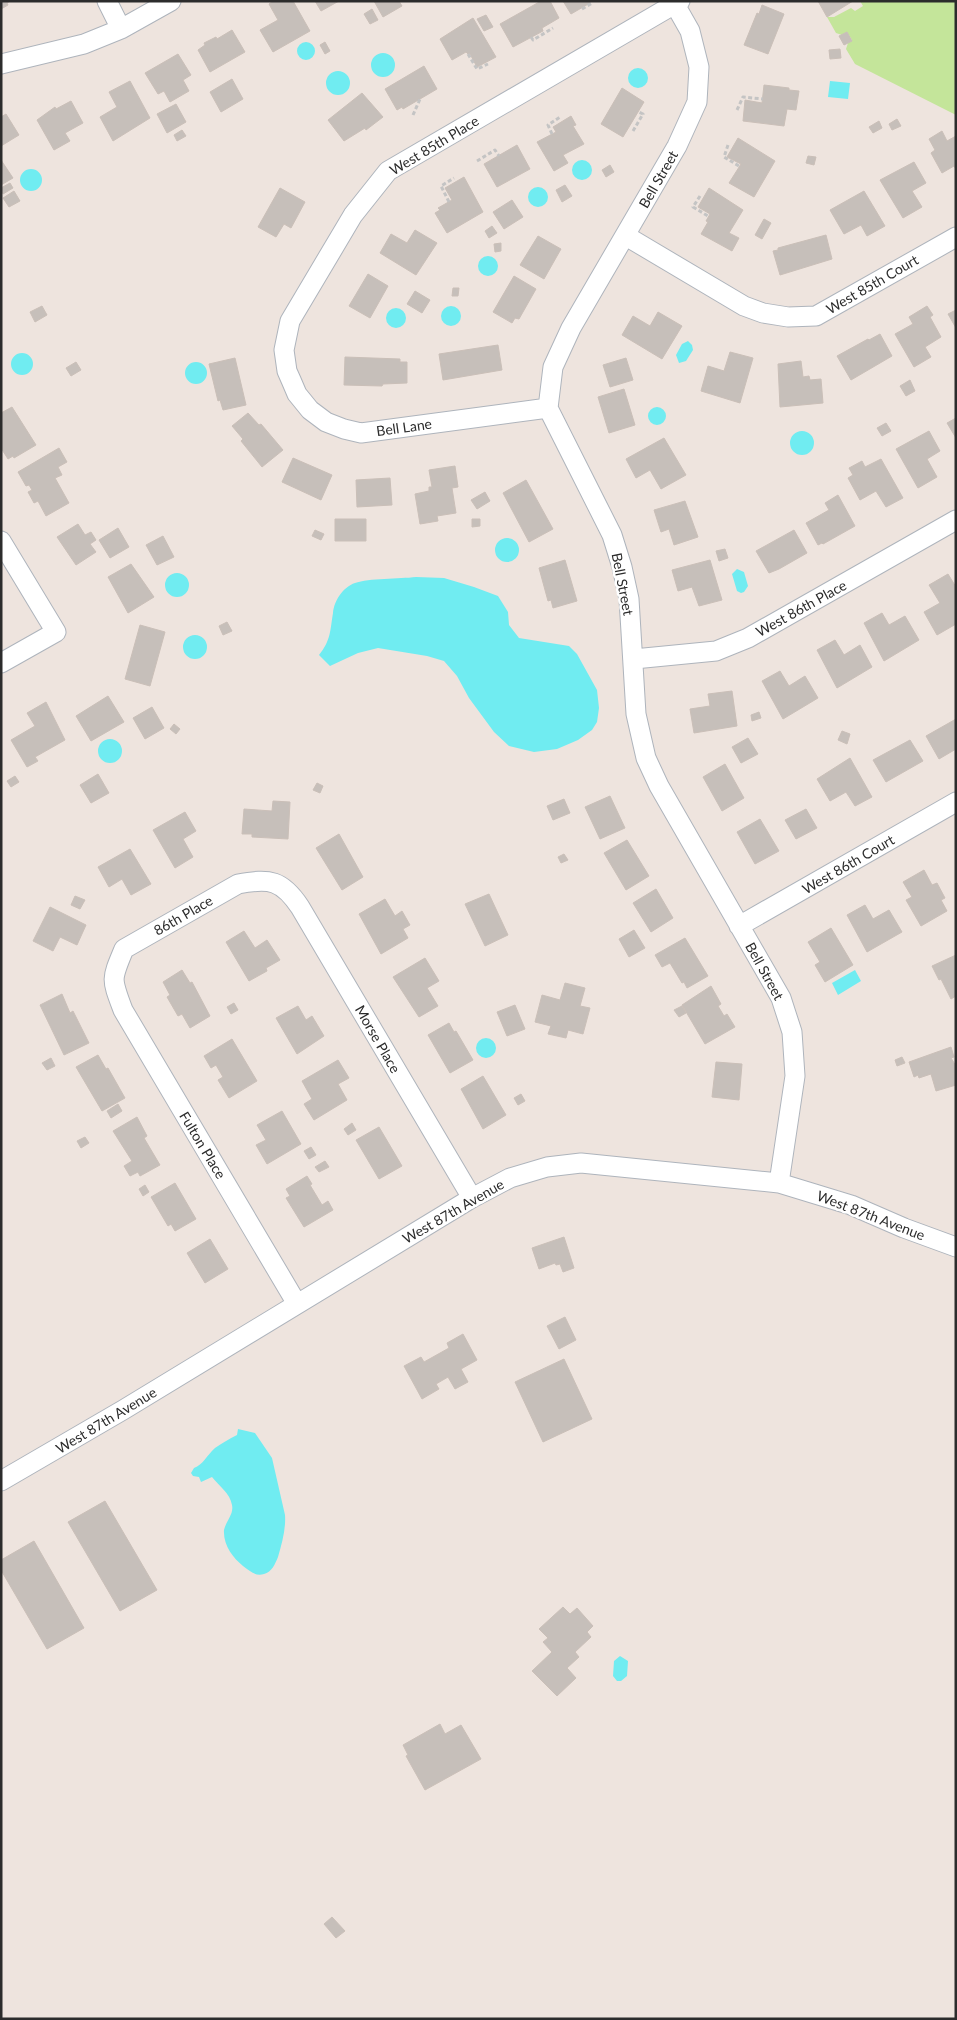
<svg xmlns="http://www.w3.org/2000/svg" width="957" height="2020" font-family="Lato,sans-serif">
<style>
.green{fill:#c4e59a}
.water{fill:#70ecf1}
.building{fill:#c6bfba;stroke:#cabfb8}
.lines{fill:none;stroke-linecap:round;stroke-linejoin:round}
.minor-casing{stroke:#aeb4bc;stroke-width:21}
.path{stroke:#c4c4c4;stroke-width:3;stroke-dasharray:4 2.5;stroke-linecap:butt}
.minor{stroke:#fff;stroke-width:19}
.labels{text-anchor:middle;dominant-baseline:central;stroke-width:5;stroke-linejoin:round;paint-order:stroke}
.street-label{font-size:14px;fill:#2c2c2c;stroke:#fff}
</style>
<rect width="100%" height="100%" fill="#eee4de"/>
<path class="green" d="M860,1H956V115L855,64L846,49L848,43L852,40L847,32L842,35L836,33L827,17H834L851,8L855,11L863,6Z"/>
<path class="water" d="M297 51a9 9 0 1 1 18 0a9 9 0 1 1-18 0Z
M371 65a12 12 0 1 1 24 0a12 12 0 1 1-24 0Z
M628 78a10 10 0 1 1 20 0a10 10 0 1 1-20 0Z
M326 83a12 12 0 1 1 24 0a12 12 0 1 1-24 0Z
M830,81L850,83L848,99L828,97Z
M572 170a10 10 0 1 1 20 0a10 10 0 1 1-20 0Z
M20 180a11 11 0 1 1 22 0a11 11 0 1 1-22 0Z
M528 197a10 10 0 1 1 20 0a10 10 0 1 1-20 0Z
M478 266a10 10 0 1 1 20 0a10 10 0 1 1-20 0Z
M441 316a10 10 0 1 1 20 0a10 10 0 1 1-20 0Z
M386 318a10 10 0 1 1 20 0a10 10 0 1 1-20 0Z
M688,341L692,345L693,350L686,361L679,363L676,355L682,344Z
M11 364a11 11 0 1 1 22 0a11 11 0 1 1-22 0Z
M185 373a11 11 0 1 1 22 0a11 11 0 1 1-22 0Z
M648 416a9 9 0 1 1 18 0a9 9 0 1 1-18 0Z
M790 443a12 12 0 1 1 24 0a12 12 0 1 1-24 0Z
M495 550a12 12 0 1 1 24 0a12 12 0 1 1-24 0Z
M737,569L744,572L748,586L744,592L741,593L737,591L732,574Z
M165 585a12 12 0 1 1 24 0a12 12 0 1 1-24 0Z
M416,577L444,578L474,587L498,596L508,612L509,625L519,638L569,646L577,654L597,690L599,708L597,722L592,730L578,740L557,749L534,752L509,746L494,732L469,698L457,676L444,661L427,656L378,648L358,653L330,666L319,655C331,640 330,631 333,613C334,601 343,587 355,583C369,578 399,579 416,577Z
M183 647a12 12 0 1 1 24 0a12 12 0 1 1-24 0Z
M98 751a12 12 0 1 1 24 0a12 12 0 1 1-24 0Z
M855,970L861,981L838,995L832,983Z
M476 1048a10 10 0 1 1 20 0a10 10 0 1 1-20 0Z
M238,1429L255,1433L272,1458L285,1515C286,1529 282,1543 278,1557C275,1564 272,1572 264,1574C256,1577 250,1571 243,1566C233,1558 223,1545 224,1530C226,1521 234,1514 232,1505C230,1493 219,1486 212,1477L201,1482L199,1477L193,1476L191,1473L194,1468C203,1465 207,1455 215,1448C222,1443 229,1439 237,1435Z
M620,1656L628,1661L627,1676L621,1681H617L613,1676L614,1661Z"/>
<path class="building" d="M1,1H10L7,3L8,5L1,9Z
M273,1H293L310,31L273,52L260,30L278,20L269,4Z
M315,1H339L321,11Z
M374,1H399L402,6L383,17Z
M541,1H550L559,18L542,28L543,31L513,47L500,24Z
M563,1H589L590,3L571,14Z
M818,1H853L827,17Z
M762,5L784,14L768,54L744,45L757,13L759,14Z
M372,9L378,20L370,24L364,14Z
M486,15L493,27L484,31L477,19Z
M473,18L496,57L477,67L470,54H468L466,52L452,60L440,39Z
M232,30L245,52L210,72L198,50L205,45L204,43L216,37L217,39Z
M847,32L852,41L844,45L839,36Z
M325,42L330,51L325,54L320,45Z
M840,49L841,58L830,59L829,50Z
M178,54L191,75L183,80L189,91L170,102L164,91L158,94L145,73Z
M424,66L437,89L403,109L402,107L397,110L385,89Z
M232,79L243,99L221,112L210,92Z
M130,81L150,118L113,141L100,117L117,107L109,92Z
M764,85L789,88V90L799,91L796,110L787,109L784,126L743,121L745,100L762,103Z
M622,88L644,102L623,137L601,124Z
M362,93L383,117L366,130L365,128L344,141L328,120Z
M71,101L83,123L65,133L70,141L54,150L37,120L55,107L56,109Z
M176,104L186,122L167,133L157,114Z
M6,114L19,135L1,146V117Z
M571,116L576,125L573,126L584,144L563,155L568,163L554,171L537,142L556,132L553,127Z
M897,119L901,126L892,130L889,124Z
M879,121L882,128L873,133L869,127Z
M182,130L186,136L177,141L174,135Z
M942,131L947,141L956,136V169L954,166L942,173L931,153L935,150L929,139Z
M738,138L775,161L754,197L729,183L741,164L727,157Z
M517,145L530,169L497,187L484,164Z
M808,156L816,157L814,165L806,163Z
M1,160L13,178L1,185Z
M914,162L926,183L912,191L922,207L903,218L880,180Z
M610,165L614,172L606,177L602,170Z
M464,177L483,212L447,233L435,213L440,210L438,208L452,200L445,188Z
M10,183L13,188L3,194L1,188Z
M565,185L572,196L562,202L556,190Z
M280,188L305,202L291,228L284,224L276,237L258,227Z
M709,188L743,210L729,233L739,238L732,251L701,234L708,222L706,221L710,214L698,207Z
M14,191L20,201L9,207L3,198Z
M864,191L885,226L867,236L861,225L844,234L830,210Z
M512,200L523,217L504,229L493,212Z
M764,219L771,223L762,239L755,235Z
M492,226L497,233L489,238L485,231Z
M415,230L437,243L416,275L380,253L391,234L407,243Z
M826,235L832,259L780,275L773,251L778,250V248Z
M538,236L561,249L544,279L520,265Z
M501,243V251L495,252L494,244Z
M368,274L388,286L370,318L349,306Z
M514,276L536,289L519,319L515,318L512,323L493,312Z
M453,288H459L458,296H452Z
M415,291L430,300L422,313L407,304Z
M42,306L47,315L35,322L30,312Z
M927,306L933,315L930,317L941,337L925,347L931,357L914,367L895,334L913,324L909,317Z
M956,310V328L948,314Z
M658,312L682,326L662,359L622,335L633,316L650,326Z
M880,334L892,356L851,380L837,356L868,339L869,340Z
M498,345L502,370L443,380L439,354Z
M730,352L753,358L740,403L701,391L708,366L724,371Z
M345,357L400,359V362H407V383L383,384L382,386L344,385Z
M235,358L246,405L223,410L220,400L218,401L209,364Z
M626,358L633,380L610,387L603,365Z
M801,361L803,377L809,376L810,380L821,379L823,403L780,407L778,364Z
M76,362L81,370L71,376L66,368Z
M910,380L915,391L906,396L900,386Z
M624,389L635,425L609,433L598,397Z
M12,407L36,445L14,458L13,456L8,459L1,448V413Z
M248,413L259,425L261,424L283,450L262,467L241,441L243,439L232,426Z
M956,418V438L947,423Z
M886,423L891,431L882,436L877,428Z
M929,431L940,451L927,459L937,477L918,488L896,449Z
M664,438L686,475L661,489L650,470L636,478L626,459Z
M59,448L67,462L58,467L62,475L55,478L69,503L46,516L38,501L34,503L28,492L32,490L29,485L26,486L18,472Z
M293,458L332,475L321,500L282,482Z
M881,459L903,498L886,507L876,491L860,500L848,478L853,475L849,468L862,461L865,467Z
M455,466L458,487L452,488L456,513L437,516L438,521L420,524L415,494L429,491V487H432L429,470Z
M390,478L392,505L357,507L356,480Z
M526,480L553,529L529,542L503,493Z
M485,492L490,501L477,509L471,500Z
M838,495L855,526L823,544L822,543L818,545L806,523L829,510L825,503Z
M685,501L698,537L674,545L669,529L661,532L654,510Z
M335,519H366V541H335Z
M472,519H480V526L472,527Z
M78,524L85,535L91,532L96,540L90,544L96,552L76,565L57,537Z
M118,528L129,547L110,558L99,540Z
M315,530L324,534L321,540L312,536Z
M794,530L807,553L779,569L769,573L756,551Z
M163,536L174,557L157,565L146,545Z
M725,549L728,558L719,561L716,551Z
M565,560L577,601L553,608L551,600L548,601L539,568Z
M710,560L722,600L699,606L692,587L678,591L672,570Z
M131,564L154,597L128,613L108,577Z
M948,574L956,587V624L937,635L924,612L940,603L929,585Z
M882,613L889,625L905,616L919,640L884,661L864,623Z
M227,622L232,631L223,635L219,626Z
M140,625L165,632L150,686L125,679Z
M835,640L844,655L860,645L872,667L837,688L817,650Z
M780,671L789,686L805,676L818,698L783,719L762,681Z
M732,691L737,726L694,733L690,709L710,706L708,694Z
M108,696L124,722L91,741L76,716Z
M46,702L65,740L35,757L38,761L27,767L11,740L35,726L27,713Z
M152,707L164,728L145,739L133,718Z
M759,712L761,718L752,721L751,715Z
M956,719V749L939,759L926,736Z
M174,724L180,729L176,734L170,729Z
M842,731L850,734L847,744L838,740Z
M748,738L758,754L741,763L732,747Z
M910,740L923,761L886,782L873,760Z
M850,758L872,797L855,806L846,792L830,801L817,779Z
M725,764L744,798L722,811L703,777Z
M98,774L109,793L91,803L80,785Z
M15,776L19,782L11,787L7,781Z
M317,783L323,786L320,793L313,790Z
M610,796L625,828L600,839L585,807Z
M564,799L570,813L553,820L547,806Z
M273,801L290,802L288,839L252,837V834H242L244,809L272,811Z
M806,809L817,828L796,839L785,820Z
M185,812L196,831L183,839L193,857L175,868L153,830Z
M760,819L779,851L755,864L737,832Z
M339,834L363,877L342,890L316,848Z
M627,840L649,876L626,890L604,853Z
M130,849L151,884L131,895L122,879L109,887L98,867Z
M564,854L568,860L561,863L558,857Z
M924,870L932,885L937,883L945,898L941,900L947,911L921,926L906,900L912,897L903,882Z
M656,889L673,918L651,932L633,903Z
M489,894L508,935L485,946L465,904Z
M75,896L85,900L80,909L71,905Z
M385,899L395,916L402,911L410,925L403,929L408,938L381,954L359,914Z
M865,905L873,919L889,910L902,932L867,952L847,915Z
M50,907L86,925L77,945L60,937L53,951L33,941Z
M831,928L853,965L825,982L815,965L820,962L808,942Z
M634,930L645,948L629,957L619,939Z
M244,931L255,948L267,940L280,960L266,968L267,971L249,981L226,942Z
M685,938L708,976L687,988L684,982L682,983L670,963L662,967L655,955Z
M956,955V996L951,999L941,979L939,980L932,966Z
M425,958L439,981L427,988L438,1006L419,1017L393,977Z
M182,970L190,983L192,982L210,1016L190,1028L182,1014L178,1016L167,997L170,995L163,982Z
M565,983L585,988L580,1006L590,1008L583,1034L568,1030L566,1038L548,1034L551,1026L535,1022L542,995L560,1000Z
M711,986L721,1004L718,1006L724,1016L727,1014L735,1027L705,1044L682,1005Z
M62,994L70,1013L73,1011L89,1043L64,1055L40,1005Z
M234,1003L238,1010L231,1014L227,1007Z
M515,1005L525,1029L507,1036L497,1012Z
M298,1006L306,1020L312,1016L324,1036L297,1054L276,1018Z
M682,1006L686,1013L679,1017L674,1010Z
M449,1023L454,1032L456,1031L473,1060L450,1073L428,1035Z
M232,1039L257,1081L229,1098L218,1080L223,1077L216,1065L211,1068L204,1056Z
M951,1047L954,1057L951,1058L956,1066V1073L953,1074H956V1085L936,1091L931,1074L919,1078L918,1075L914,1077L909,1062Z
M98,1055L106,1069L108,1068L125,1098L102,1111L76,1067Z
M902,1057L905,1063L897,1066L895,1060Z
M51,1058L55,1066L47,1070L42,1063Z
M338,1060L349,1078L338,1084L347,1100L314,1120L304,1104L312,1099L302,1081Z
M716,1062L742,1064L739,1100L712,1097Z
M483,1076L506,1115L483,1129L461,1089Z
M521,1094L525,1101L518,1105L514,1098Z
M118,1104L122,1111L111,1118L107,1111Z
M282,1111L301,1144L267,1164L256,1145L266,1140L257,1125Z
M137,1117L147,1136L144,1138L160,1165L140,1176L138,1172L130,1176L124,1166L132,1161L113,1131Z
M352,1123L356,1130L348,1135L344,1129Z
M379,1127L402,1166L379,1179L356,1140Z
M85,1137L89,1143L81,1148L77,1141Z
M311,1147L316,1155L309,1159L304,1151Z
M325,1161L329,1167L319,1172L315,1167Z
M307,1176L312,1184L310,1185L322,1205L328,1201L333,1210L304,1227L286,1198L290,1196L286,1189Z
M175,1183L196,1219L175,1231L171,1224L168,1226L151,1197Z
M145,1185L149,1192L143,1196L139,1189Z
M564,1237L574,1268L563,1272L560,1264L556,1265L555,1263L539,1269L532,1248Z
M210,1239L228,1269L205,1283L187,1253Z
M565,1317L576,1340L559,1349L547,1326Z
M463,1334L477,1360L461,1369L468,1382L455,1389L448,1377L436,1384L439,1389L422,1399L404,1366L421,1357L424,1362L449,1348L447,1343Z
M564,1359L592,1419L543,1442L515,1382Z
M105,1501L157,1590L120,1611L68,1522Z
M34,1541L84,1628L47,1649L1,1570V1560Z
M563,1607L570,1614L577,1608L593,1626L587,1632L591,1637L575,1652L579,1657L567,1668L576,1678L557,1696L532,1671L552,1652L543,1642L548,1638L539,1629Z
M440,1724L445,1734L461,1725L481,1759L425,1790L406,1756L408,1755L403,1745Z
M332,1917L345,1931L336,1938L324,1924Z"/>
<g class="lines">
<defs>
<path id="minor" d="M107,1L121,29
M673,1L690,31L699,67L697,102L677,146L571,328L553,367L548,408L612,535L622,567L629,599L636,714L646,758L659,786L781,998L792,1032L795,1076L779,1183
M1,64L84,44L121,29L171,1
M626,236L744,306L763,313L788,317L816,316L956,237
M548,408L361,433L344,429L326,422L310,410L297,394L291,380L287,371L284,350L290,321L353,215L388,171L680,1
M1,541L56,632L1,663
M634,659L716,651L748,638L956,520
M739,926L956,802
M297,1304L123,1010C111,978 111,980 124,949L238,884C270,878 282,880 300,907L472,1198
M1,1481L123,1410L472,1198L510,1178L547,1167L581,1163L779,1183L851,1205L904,1228L956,1247"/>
</defs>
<use href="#minor" class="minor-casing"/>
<path class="path" d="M582,9L592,3L591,1
M531,37L533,40L553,28
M468,54L477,69L488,64
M737,110L743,97L763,99
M413,115L420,99
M633,131L643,114L639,112
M552,134L548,125L560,117
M728,145L724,157L739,166
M477,161L495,150L499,156
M700,196L693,207L708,216
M449,202L441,186L454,178"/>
<use href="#minor" class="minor"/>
</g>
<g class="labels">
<g class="street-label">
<text transform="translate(434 145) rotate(-31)">West 85th Place</text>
<text transform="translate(658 179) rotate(-60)">Bell Street</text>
<text transform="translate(872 284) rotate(-30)">West 85th Court</text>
<text transform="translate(404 427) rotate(-8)">Bell Lane</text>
<text transform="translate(623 584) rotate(79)">Bell Street</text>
<text transform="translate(801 608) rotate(-29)">West 86th Place</text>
<text transform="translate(848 864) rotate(-30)">West 86th Court</text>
<text transform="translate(183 915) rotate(-30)">86th Place</text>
<text transform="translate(765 971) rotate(61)">Bell Street</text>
<text transform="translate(378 1039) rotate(60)">Morse Place</text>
<text transform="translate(203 1145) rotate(59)">Fulton Place</text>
<text transform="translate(453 1211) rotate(-30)">West 87th Avenue</text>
<text transform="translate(871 1215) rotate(21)">West 87th Avenue</text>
<text transform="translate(106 1420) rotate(-31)">West 87th Avenue</text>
</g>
</g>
<rect width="957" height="2020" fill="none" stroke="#2c2c2c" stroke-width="5"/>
</svg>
